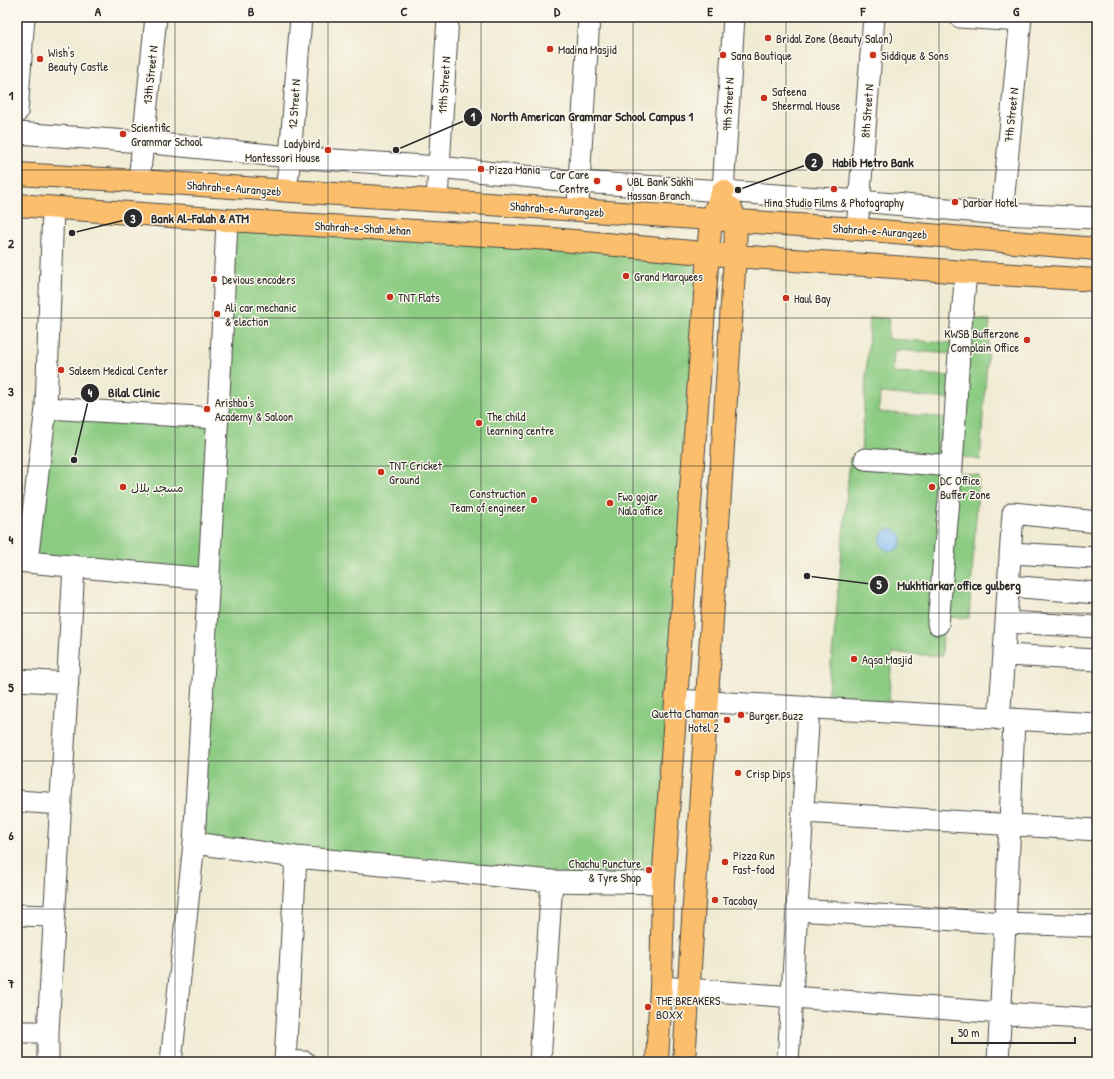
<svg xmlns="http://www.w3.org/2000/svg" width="1114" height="1079" font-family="'Patrick Hand','Playpen Sans Arabic',sans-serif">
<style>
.green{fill:#8bcb82;stroke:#5b7b56}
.water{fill:#7fbcf2;stroke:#55748e}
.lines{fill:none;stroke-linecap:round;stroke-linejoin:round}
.minor-casing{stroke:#494844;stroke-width:23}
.major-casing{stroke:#494844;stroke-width:24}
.minor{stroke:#fff;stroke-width:21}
.major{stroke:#fabe6d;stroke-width:22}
.grid{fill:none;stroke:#2b2b2b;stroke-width:1;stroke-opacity:0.55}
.poi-dot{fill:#c8321e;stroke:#fbf7ec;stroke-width:1.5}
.labels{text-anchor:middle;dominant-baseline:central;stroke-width:3;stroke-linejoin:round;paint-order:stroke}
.poi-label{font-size:12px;fill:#2b2b2b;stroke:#fbf7ec;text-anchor:start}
.street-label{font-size:12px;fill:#2b2b2b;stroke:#fbf7ec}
.leader{fill:none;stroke:#2b2b2b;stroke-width:1.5}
.callout-dot{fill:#2b2b2b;stroke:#fbf7ec;stroke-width:1.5}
.mark-label{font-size:12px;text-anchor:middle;font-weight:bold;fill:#fff}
.callout-label{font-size:13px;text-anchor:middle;font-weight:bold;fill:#2b2b2b;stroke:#fbf7ec;stroke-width:3;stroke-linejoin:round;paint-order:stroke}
.neatline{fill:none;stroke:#2b2b2b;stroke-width:1.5}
.grid-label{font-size:13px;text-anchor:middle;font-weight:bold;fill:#2b2b2b}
</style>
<rect width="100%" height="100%" fill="#fbf7ec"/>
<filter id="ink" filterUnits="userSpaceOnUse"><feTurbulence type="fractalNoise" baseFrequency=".025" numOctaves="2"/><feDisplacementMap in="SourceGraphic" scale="8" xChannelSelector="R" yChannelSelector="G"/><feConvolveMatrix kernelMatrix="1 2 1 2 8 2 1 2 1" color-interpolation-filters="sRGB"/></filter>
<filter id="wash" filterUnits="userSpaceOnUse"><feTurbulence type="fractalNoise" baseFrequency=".012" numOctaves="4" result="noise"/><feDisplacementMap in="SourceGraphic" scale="16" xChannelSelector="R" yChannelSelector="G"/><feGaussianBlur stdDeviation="0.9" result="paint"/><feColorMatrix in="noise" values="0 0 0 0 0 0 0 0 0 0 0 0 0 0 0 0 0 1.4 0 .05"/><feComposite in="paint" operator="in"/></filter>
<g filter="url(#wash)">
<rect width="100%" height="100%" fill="#f0ebd3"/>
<path class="green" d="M230,216L708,252L668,883L186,847L207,579L26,563L46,408L218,418Z
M870,317L889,319L888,339L955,343L954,354L894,350L893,373L952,376L951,399L880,393L879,412L950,418L948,460L861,453Z
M965,318L990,320L980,460L959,456Z
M850,458L979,475L969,618L943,617L942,656L892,653L888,712L826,708L834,637Z"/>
<path class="water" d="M880 540a11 11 0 1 1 22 0a11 11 0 1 1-22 0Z"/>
</g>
<g filter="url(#ink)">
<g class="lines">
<defs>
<path id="minor" d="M960,17L1020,21
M17,112L24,17
M17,133L142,142L290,157L439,167L579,182L723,191L860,201L1002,214L1097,218
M139,181L156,17
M286,191L290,157L301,17
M723,191L734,17
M437,200L448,17
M578,210L579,182L589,17
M1002,214L1021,17
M857,229L874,17
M46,408L217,418
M865,459L952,466
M1010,553L1097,558
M17,561L208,579
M27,561L46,408L53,208
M1007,586L1097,593
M1006,622L1097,627
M938,624L952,466L960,337L966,272
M1005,655L1097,660
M17,680L68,683
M676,700L1097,724
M999,719C1005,650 1008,582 1013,513L1097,522
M17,801L61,804
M804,812L1097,830
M194,843L296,857L552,881L663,883
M797,910L1005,923L1097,926
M17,915L54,916
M661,987L1001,1013L1097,1019
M17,1032H48
M285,1061L305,1062
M48,1062V1032L74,566
M171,1062L194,843L221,358L227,220
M285,1062L296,857
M540,1062L552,881
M788,1062L809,707
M998,1062L1010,825L1014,719"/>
<path id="major" d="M17,174L139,181L578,210L857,229L1097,249
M17,205L227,220L552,239L735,256L966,272L1097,280
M657,1062L661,987L663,883L708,253L711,220L723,191
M684,1062L735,256L736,221L731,208"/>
</defs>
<use href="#minor" class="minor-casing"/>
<use href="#major" class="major-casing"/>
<use href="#minor" class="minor"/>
<use href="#major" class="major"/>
</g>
</g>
<path class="grid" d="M175,17V1062M328,17V1062M481,17V1062M633,17V1062M786,17V1062M939,17V1062M17,170H1097M17,318H1097M17,466H1097M17,613H1097M17,761H1097M17,909H1097"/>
<g class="poi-dot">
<circle cx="768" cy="38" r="4"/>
<circle cx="550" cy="49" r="4"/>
<circle cx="723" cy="55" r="4"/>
<circle cx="873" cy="55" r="4"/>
<circle cx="40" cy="59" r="4"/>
<circle cx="764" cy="98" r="4"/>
<circle cx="123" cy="134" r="4"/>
<circle cx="328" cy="150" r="4"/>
<circle cx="481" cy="169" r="4"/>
<circle cx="597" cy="181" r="4"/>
<circle cx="619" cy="188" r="4"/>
<circle cx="834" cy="189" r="4"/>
<circle cx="955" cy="202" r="4"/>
<circle cx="626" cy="276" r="4"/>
<circle cx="214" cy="279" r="4"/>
<circle cx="390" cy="297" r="4"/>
<circle cx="786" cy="298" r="4"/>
<circle cx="217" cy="314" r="4"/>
<circle cx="1027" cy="340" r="4"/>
<circle cx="61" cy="370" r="4"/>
<circle cx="207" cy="409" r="4"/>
<circle cx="479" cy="423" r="4"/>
<circle cx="381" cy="472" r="4"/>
<circle cx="123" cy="487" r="4"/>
<circle cx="932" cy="487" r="4"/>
<circle cx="534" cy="500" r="4"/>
<circle cx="610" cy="503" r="4"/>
<circle cx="854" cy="659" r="4"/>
<circle cx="741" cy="715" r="4"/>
<circle cx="727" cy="720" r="4"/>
<circle cx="738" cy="773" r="4"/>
<circle cx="725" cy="862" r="4"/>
<circle cx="649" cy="870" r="4"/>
<circle cx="715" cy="900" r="4"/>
<circle cx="648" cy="1007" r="4"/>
</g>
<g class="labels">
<g class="poi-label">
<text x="776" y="38">Bridal Zone (Beauty Salon)</text>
<text x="558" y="49">Madina Masjid</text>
<text x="48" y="52">Wish's<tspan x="48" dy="14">Beauty Castle</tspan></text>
<text x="731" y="55">Sana Boutique</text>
<text x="881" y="55">Siddique &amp; Sons</text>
<text x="772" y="91">Safeena<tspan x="772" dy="14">Sheermal House</tspan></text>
<text x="131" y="127">Scientific<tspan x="131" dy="14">Grammar School</tspan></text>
<text x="320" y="143" text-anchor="end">Ladybird<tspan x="320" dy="14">Montessori House</tspan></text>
<text x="489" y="169">Pizza Mania</text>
<text x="589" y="174" text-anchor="end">Car Care<tspan x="589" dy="14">Centre</tspan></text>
<text x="627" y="181">UBL Bank Sakhi<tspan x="627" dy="14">Hassan Branch</tspan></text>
<text x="834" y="202" text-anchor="middle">Hina Studio Films &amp; Photography</text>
<text x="963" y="202">Darbar Hotel</text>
<text x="634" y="276">Grand Marquees</text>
<text x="222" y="279">Devious encoders</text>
<text x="398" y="297">TNT Flats</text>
<text x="794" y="298">Haul Bay</text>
<text x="225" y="307">Ali car mechanic<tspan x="225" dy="14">&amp; election</tspan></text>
<text x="1019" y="333" text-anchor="end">KWSB Bufferzone<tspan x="1019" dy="14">Complain Office</tspan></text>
<text x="69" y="370">Saleem Medical Center</text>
<text x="215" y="402">Arishba's<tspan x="215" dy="14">Academy &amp; Saloon</tspan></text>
<text x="487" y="416">The child<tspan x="487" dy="14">learning centre</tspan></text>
<text x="389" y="465">TNT Cricket<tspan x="389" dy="14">Ground</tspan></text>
<text x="940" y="480">DC Office<tspan x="940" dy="14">Buffer Zone</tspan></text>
<text x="131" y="487">مسجد بلال</text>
<text x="526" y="493" text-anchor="end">Construction<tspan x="526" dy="14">Team of engineer</tspan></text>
<text x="618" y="496">Fwo gojar<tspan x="618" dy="14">Nala office</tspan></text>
<text x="862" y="659">Aqsa Masjid</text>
<text x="719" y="713" text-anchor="end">Quetta Chaman<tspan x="719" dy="14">Hotel 2</tspan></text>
<text x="749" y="715">Burger Buzz</text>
<text x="746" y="773">Crisp Dips</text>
<text x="733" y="855">Pizza Run<tspan x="733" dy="14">Fast-food</tspan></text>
<text x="641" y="863" text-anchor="end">Chachu Puncture<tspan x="641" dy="14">&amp; Tyre Shop</tspan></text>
<text x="723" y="900">Tacobay</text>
<text x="656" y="1000">THE BREAKERS<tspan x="656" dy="14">BOXX</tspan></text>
</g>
<g class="street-label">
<text transform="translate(150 75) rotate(-84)">13th Street N</text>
<text transform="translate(444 85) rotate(-86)">11th Street N</text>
<text transform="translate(294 104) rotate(-86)">12 Street N</text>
<text transform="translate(728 104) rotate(-87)">9th Street N</text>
<text transform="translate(867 111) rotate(-86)">8th Street N</text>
<text transform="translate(1011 115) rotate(-84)">7th Street N</text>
<text transform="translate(234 188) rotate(4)">Shahrah-e-Aurangzeb</text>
<text transform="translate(557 209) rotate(4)">Shahrah-e-Aurangzeb</text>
<text transform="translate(363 228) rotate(3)">Shahrah-e-Shah Jehan</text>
<text transform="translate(880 231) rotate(4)">Shahrah-e-Aurangzeb</text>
</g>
</g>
<path class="leader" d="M396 150L473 117M738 190L814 162M72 233L133 218M74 460L90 393M807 576L879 585"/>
<g class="callout-dot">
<circle cx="396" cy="150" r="4"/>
<circle cx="738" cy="190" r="4"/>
<circle cx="72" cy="233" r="4"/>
<circle cx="74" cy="460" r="4"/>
<circle cx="807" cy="576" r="4"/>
<circle cx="473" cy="117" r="10"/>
<circle cx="814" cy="162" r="10"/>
<circle cx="133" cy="218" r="10"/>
<circle cx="90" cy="393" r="10"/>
<circle cx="879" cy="585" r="10"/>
</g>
<g class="mark-label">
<text x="473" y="121">1</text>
<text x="814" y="167">2</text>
<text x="133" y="223">3</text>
<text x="90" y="397">4</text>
<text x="879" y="589">5</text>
</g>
<g class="callout-label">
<text x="592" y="121">North American Grammar School Campus 1</text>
<text x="873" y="167">Habib Metro Bank</text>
<text x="200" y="223">Bank Al-Falah &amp; ATM</text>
<text x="134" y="397">Bilal Clinic</text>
<text x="959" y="590">Mukhtiarkar office gulberg</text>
</g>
<rect width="1114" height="1079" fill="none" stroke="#fbf7ec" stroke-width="44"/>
<path d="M952 1037v6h123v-6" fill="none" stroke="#2b2b2b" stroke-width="2"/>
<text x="958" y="1037" font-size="12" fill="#2b2b2b" stroke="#fbf7ec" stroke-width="3" paint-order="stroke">50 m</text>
<rect x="22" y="22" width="1070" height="1035" class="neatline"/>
<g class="grid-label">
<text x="98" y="16">A</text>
<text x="251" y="16">B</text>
<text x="404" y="16">C</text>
<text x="557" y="16">D</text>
<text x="710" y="16">E</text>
<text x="863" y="16">F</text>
<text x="1016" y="16">G</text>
<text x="11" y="100">1</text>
<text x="11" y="248">2</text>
<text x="11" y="396">3</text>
<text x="11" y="544">4</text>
<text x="11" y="692">5</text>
<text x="11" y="840">6</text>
<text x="11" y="988">7</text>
</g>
</svg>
